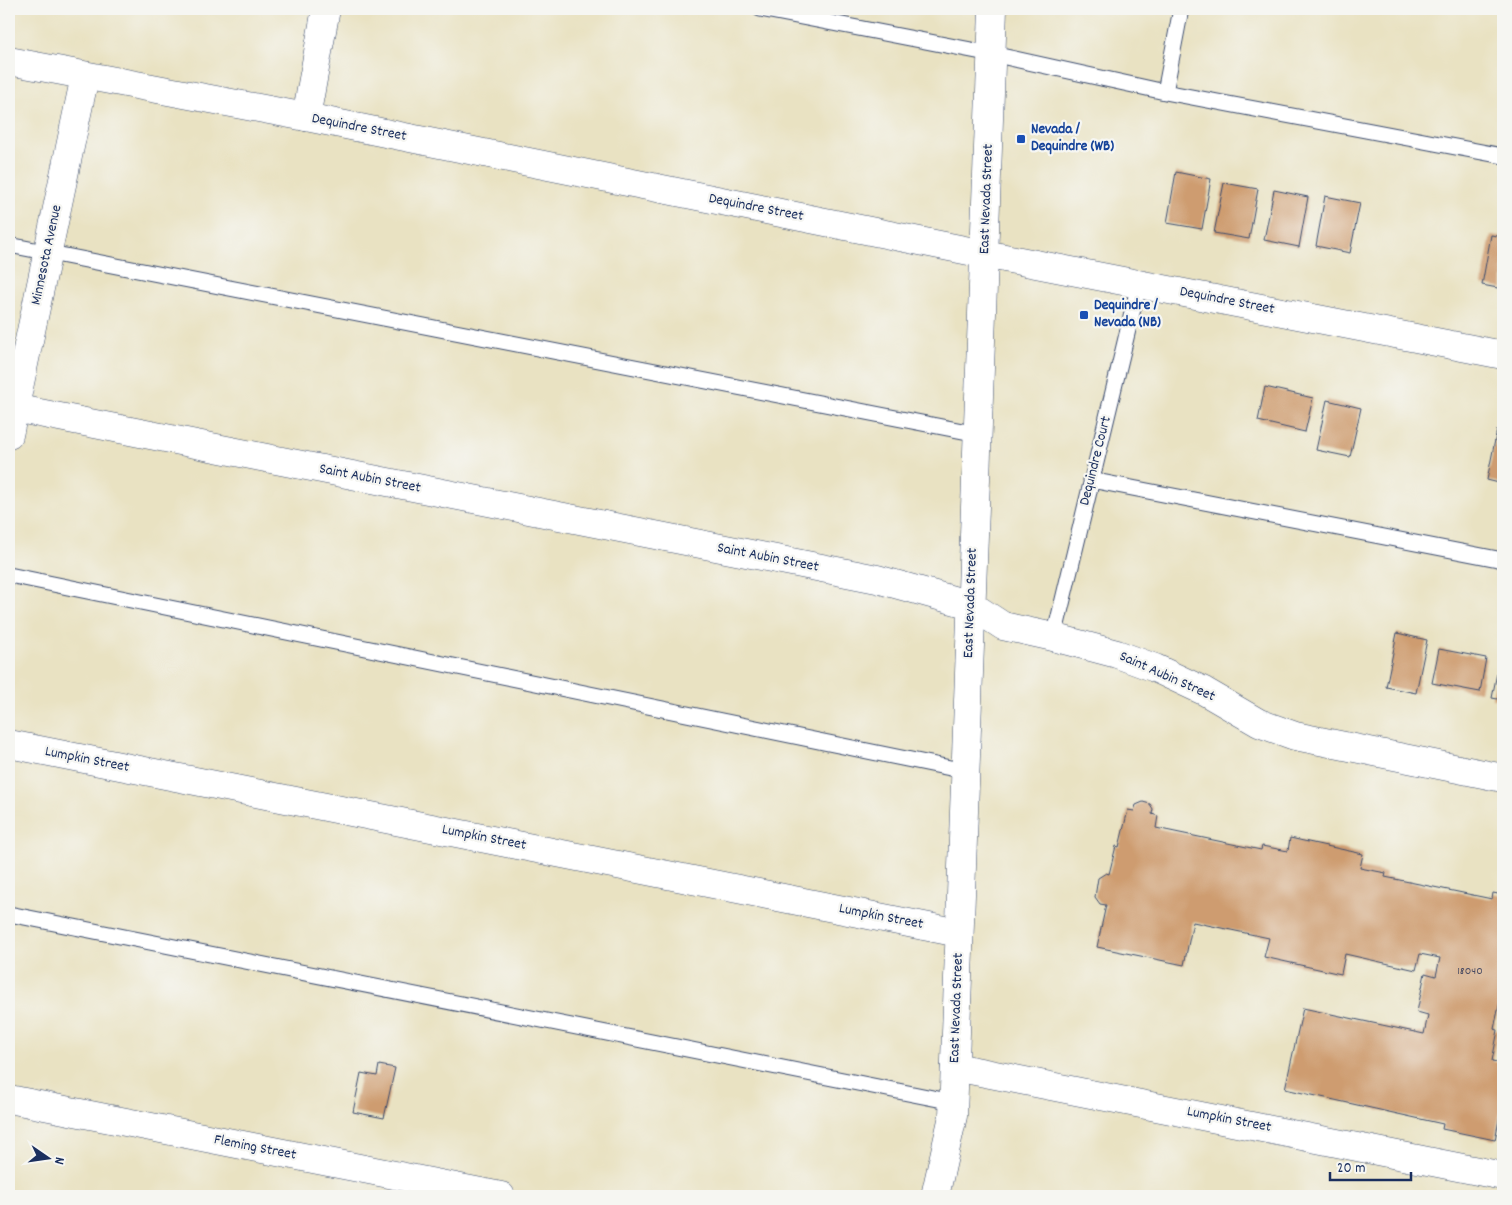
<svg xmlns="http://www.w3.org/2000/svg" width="1512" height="1205" font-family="Dekko,sans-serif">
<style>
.building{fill:#ce9c6f}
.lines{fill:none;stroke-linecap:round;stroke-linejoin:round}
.service-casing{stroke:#3a4a6d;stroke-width:17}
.minor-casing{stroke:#3a4a6d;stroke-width:29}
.tertiary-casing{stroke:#3a4a6d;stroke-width:29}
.service{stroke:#fff;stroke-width:15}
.minor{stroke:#fff;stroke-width:28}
.tertiary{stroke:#fff;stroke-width:28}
.transit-dot{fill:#1a4fb4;stroke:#f6f6f2;stroke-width:2}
.labels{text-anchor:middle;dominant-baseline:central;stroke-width:4.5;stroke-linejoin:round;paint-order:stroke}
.number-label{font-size:12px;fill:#484a62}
.street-label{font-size:15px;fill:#1b2f5e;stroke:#f6f6f2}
.transit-label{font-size:15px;font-weight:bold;fill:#164399;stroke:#f6f6f2;text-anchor:start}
</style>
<rect width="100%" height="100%" fill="#f6f6f2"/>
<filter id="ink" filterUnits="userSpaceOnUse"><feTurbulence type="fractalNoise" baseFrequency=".02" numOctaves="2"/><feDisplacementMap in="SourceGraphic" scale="10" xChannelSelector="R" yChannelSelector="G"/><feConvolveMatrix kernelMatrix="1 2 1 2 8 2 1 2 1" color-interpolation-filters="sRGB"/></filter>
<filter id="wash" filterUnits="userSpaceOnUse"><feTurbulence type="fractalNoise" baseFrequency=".0096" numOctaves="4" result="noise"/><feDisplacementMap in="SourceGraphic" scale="20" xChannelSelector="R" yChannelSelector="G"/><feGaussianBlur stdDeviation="1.12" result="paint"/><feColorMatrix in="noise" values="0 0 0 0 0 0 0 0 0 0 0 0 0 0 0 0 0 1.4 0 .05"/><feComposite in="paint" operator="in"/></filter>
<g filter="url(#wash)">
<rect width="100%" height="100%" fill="#e9e2c2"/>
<g id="blocks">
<path class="building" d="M1176,172L1211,179L1202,229L1167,223Z
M1224,183L1258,189L1249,239L1214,233Z
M1274,190L1308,197L1299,247L1264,240Z
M1325,196L1360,203L1350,253L1316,246Z
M1491,235L1503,237V289L1482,285Z
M1265,387L1313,398L1305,432L1258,421Z
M1327,400L1361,408L1350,457L1316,450Z
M1497,430L1503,432V484L1487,480Z
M1397,633L1427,640L1416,693L1386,687Z
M1439,649L1486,658L1480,692L1432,683Z
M1499,663L1503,664V700L1492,698Z
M1143,802L1150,804L1153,809L1152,814L1158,816L1156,828L1261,850L1262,846L1288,851L1290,838L1363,854L1360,868L1386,873L1385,877L1492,899L1493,893L1503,895V987L1494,1029L1498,1030L1492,1061L1503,1063V1099L1495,1140L1442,1129L1443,1124L1285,1089L1303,1008L1424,1034L1428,1015L1417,1012L1425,973L1436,976L1440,958L1420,954L1416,970L1345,954L1341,974L1264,957L1269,938L1193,922L1184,965L1097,947L1106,905L1100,904L1095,897L1098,878L1106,873L1109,874L1116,846L1119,847L1128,810L1134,811L1136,805Z
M379,1065L395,1068L384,1118L353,1112L361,1073L377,1076Z"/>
</g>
</g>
<g filter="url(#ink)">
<use href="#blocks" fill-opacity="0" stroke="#3a4a6d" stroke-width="1"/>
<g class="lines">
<defs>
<path id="service" d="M760,9L992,54L1165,92L1503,156
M1165,92L1181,9
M9,245L978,434
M1091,480L1503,560
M9,575L965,771
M1054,637L1139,284
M9,914L953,1102"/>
<path id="minor" d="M306,117L326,9
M9,407L877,579L971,605L1003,626L1049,636L1117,654L1155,668L1204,691L1259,723L1295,736L1503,778
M9,435L85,76
M9,744L959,933
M955,1067L1503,1176
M9,1099L501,1196"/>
<path id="tertiary" d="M9,61L306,117L984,254L1503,355
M935,1196L953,1116L993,9"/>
</defs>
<use href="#service" class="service-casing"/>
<use href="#minor" class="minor-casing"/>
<use href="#tertiary" class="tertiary-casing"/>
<use href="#service" class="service"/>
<use href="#minor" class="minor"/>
<use href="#tertiary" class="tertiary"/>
</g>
</g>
<g class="transit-dot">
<rect x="1016" y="134" width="10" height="10" rx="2.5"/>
<rect x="1079" y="310" width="10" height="10" rx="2.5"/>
</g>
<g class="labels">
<g class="number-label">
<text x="1470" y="971">18040</text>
</g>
<g class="street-label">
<text transform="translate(359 128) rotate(11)">Dequindre Street</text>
<text transform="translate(987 199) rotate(-88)">East Nevada Street</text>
<text transform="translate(756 208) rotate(11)">Dequindre Street</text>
<text transform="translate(47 255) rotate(-78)">Minnesota Avenue</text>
<text transform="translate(1227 301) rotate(11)">Dequindre Street</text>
<text transform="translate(1096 461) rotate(-76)">Dequindre Court</text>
<text transform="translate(370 479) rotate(11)">Saint Aubin Street</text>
<text transform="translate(768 558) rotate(11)">Saint Aubin Street</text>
<text transform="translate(971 603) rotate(-88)">East Nevada Street</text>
<text transform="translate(1167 677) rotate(24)">Saint Aubin Street</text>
<text transform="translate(87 760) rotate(11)">Lumpkin Street</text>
<text transform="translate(484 838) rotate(11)">Lumpkin Street</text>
<text transform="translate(881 917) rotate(11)">Lumpkin Street</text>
<text transform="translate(957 1008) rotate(-88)">East Nevada Street</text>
<text transform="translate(1229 1120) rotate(11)">Lumpkin Street</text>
<text transform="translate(255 1148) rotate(11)">Fleming Street</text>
</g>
<g class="transit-label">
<text x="1031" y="130">Nevada /<tspan x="1031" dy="17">Dequindre (WB)</tspan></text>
<text x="1094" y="306">Dequindre /<tspan x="1094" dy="17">Nevada (NB)</tspan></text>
</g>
</g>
<rect width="1512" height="1205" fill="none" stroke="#f6f6f2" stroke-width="30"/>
<g transform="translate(48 1158) rotate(103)" stroke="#f6f6f2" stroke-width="4" paint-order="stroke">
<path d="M0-4L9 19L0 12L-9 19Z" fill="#1b2f5e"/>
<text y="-8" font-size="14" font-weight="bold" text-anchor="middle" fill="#1b2f5e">N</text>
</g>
<path d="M1330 1172v8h81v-8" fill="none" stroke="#1b2f5e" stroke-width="2.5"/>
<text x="1337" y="1172" font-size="15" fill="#1b2f5e" stroke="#f6f6f2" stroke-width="4" paint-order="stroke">20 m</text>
</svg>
